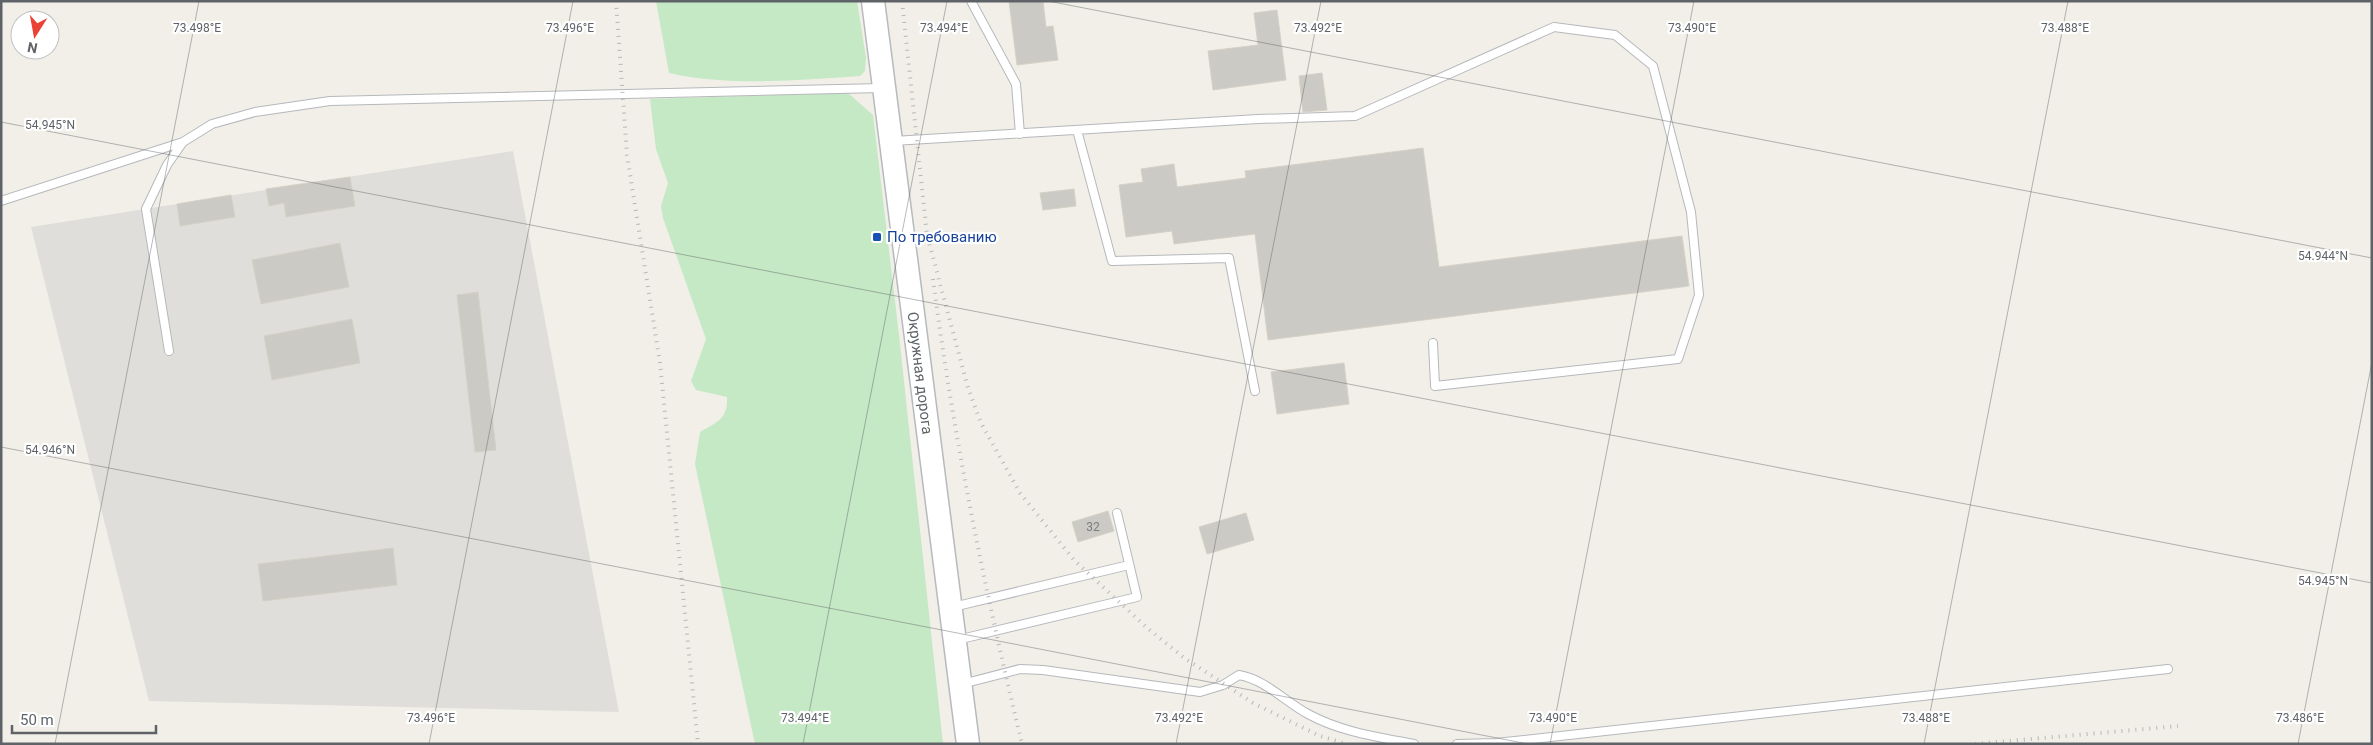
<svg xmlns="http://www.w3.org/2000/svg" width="2373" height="745" font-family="Roboto,sans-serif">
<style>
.industrial{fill:#e0deda}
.green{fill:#c5e8c5}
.building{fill:#cccac5;stroke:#d6d1c6}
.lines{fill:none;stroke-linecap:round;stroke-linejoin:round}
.lane-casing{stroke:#b5b8bc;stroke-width:10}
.secondary-casing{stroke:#b6babf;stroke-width:25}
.lane{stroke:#fff;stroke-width:8}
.secondary{stroke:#fff;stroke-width:22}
.rail{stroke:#b6b7b8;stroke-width:4;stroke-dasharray:1 6;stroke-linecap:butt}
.ticks{fill:none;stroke:#5f6368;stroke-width:1;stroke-opacity:0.45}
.transit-dot{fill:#1a4fb4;stroke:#fff;stroke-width:2}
.labels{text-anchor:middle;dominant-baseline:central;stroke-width:4.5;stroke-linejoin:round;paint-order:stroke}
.number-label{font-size:12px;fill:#7a7d7f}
.transit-label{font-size:15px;fill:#164399;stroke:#fff;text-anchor:start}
.street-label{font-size:15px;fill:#5f6368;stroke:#fff}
.ticks-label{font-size:12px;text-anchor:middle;fill:#5f6368;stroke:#fff;stroke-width:4.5;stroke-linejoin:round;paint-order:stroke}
</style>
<rect width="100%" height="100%" fill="#f1efe8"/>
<path class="industrial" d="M513,151L619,712L149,701L31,227Z"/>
<path class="green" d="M656,1H857L866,58L865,71L860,76C797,80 732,87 669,73Z
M848,93L873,115L899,335L943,744H755L695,464L700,432C717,422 728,419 727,397L696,390L691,381L706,339L663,218L661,206L668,183L656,149L650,99Z"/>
<path class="building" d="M1009,1H1043L1046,27L1053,26L1058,60L1017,65Z
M1277,10L1286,80L1213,90L1208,51L1258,45L1254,13Z
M1322,73L1327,110L1303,112L1299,76Z
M1423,148L1439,267L1682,236L1689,286L1268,340L1255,234L1174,244L1172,231L1126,237L1119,185L1143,182L1141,169L1174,164L1177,187L1246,178L1245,171Z
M350,177L355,206L286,217L284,203L269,206L266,189Z
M1074,189L1076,206L1043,210L1040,193Z
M231,195L235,217L180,226L177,204Z
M340,243L349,287L261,304L252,260Z
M478,292L496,450L475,452L457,295Z
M352,319L360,363L272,380L264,336Z
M1344,363L1349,404L1277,414L1271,372Z
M1108,511L1114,531L1078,542L1072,522Z
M1246,513L1254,540L1207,554L1199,527Z
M393,548L397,585L263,601L258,564Z"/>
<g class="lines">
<defs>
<path id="lane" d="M971,1L1016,84L1020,134
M1077,130L1112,261L1229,258L1255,391
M893,141L1258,119L1355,116L1554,27L1615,35L1653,66L1691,212L1699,295L1678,359L1435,386L1433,343
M1,201L183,142
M169,351L146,209L167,165L183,142L212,124L255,112L330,101L882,88
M953,607L1129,565
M957,640L1137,597L1117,513
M962,684L1020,669L1043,670L1200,692L1223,685L1239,675C1266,680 1284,701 1308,714C1341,732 1378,737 1414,744
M1457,744L1496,743L2168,669"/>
<path id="secondary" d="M873,1L968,744"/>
</defs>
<use href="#lane" class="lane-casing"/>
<use href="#secondary" class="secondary-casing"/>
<use href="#lane" class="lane"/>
<use href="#secondary" class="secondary"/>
<path class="rail" d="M616,1L627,155L660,363L698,744
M902,1L927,235L968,388L981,423L1020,493L1074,560L1146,627L1183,657L1253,703L1320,736L1346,744
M933,279C953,435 985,591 1022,744
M1975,744L2178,726"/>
</g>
<path class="ticks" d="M1048,1L2372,258M1,122L2372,583M1,447L1528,744M55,744L199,1M429,744L573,1M803,744L947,1M1176,744L1321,1M1550,744L1694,1M1924,744L2068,1M2298,744L2372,362"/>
<rect class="transit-dot" x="872" y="232" width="10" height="10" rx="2.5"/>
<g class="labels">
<g class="number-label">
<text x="1093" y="527">32</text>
</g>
<g class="transit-label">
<text x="887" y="237">По требованию</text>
</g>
<g class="street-label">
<text transform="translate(920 373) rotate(83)">Окружная дорога</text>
</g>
</g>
<g class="ticks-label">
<text x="197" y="32">73.498°E</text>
<text x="570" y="32">73.496°E</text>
<text x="944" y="32">73.494°E</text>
<text x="1318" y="32">73.492°E</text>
<text x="1692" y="32">73.490°E</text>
<text x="2065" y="32">73.488°E</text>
<text x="50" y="129">54.945°N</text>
<text x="2323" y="260">54.944°N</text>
<text x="50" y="454">54.946°N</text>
<text x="2323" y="585">54.945°N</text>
<text x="431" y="722">73.496°E</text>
<text x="805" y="722">73.494°E</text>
<text x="1179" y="722">73.492°E</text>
<text x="1553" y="722">73.490°E</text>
<text x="1926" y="722">73.488°E</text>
<text x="2300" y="722">73.486°E</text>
</g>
<rect width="2373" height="745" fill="none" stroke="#5f6368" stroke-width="5"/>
<g transform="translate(35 35) rotate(191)"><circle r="24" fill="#ffffff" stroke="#bfc1c3"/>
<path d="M0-4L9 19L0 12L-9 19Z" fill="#ea4335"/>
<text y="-8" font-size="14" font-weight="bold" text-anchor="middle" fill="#5f6368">N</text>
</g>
<path d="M12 725v8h144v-8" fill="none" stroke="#5f6368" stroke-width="2.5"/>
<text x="20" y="725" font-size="15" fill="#5f6368" stroke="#ffffff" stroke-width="4" paint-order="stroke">50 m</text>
</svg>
